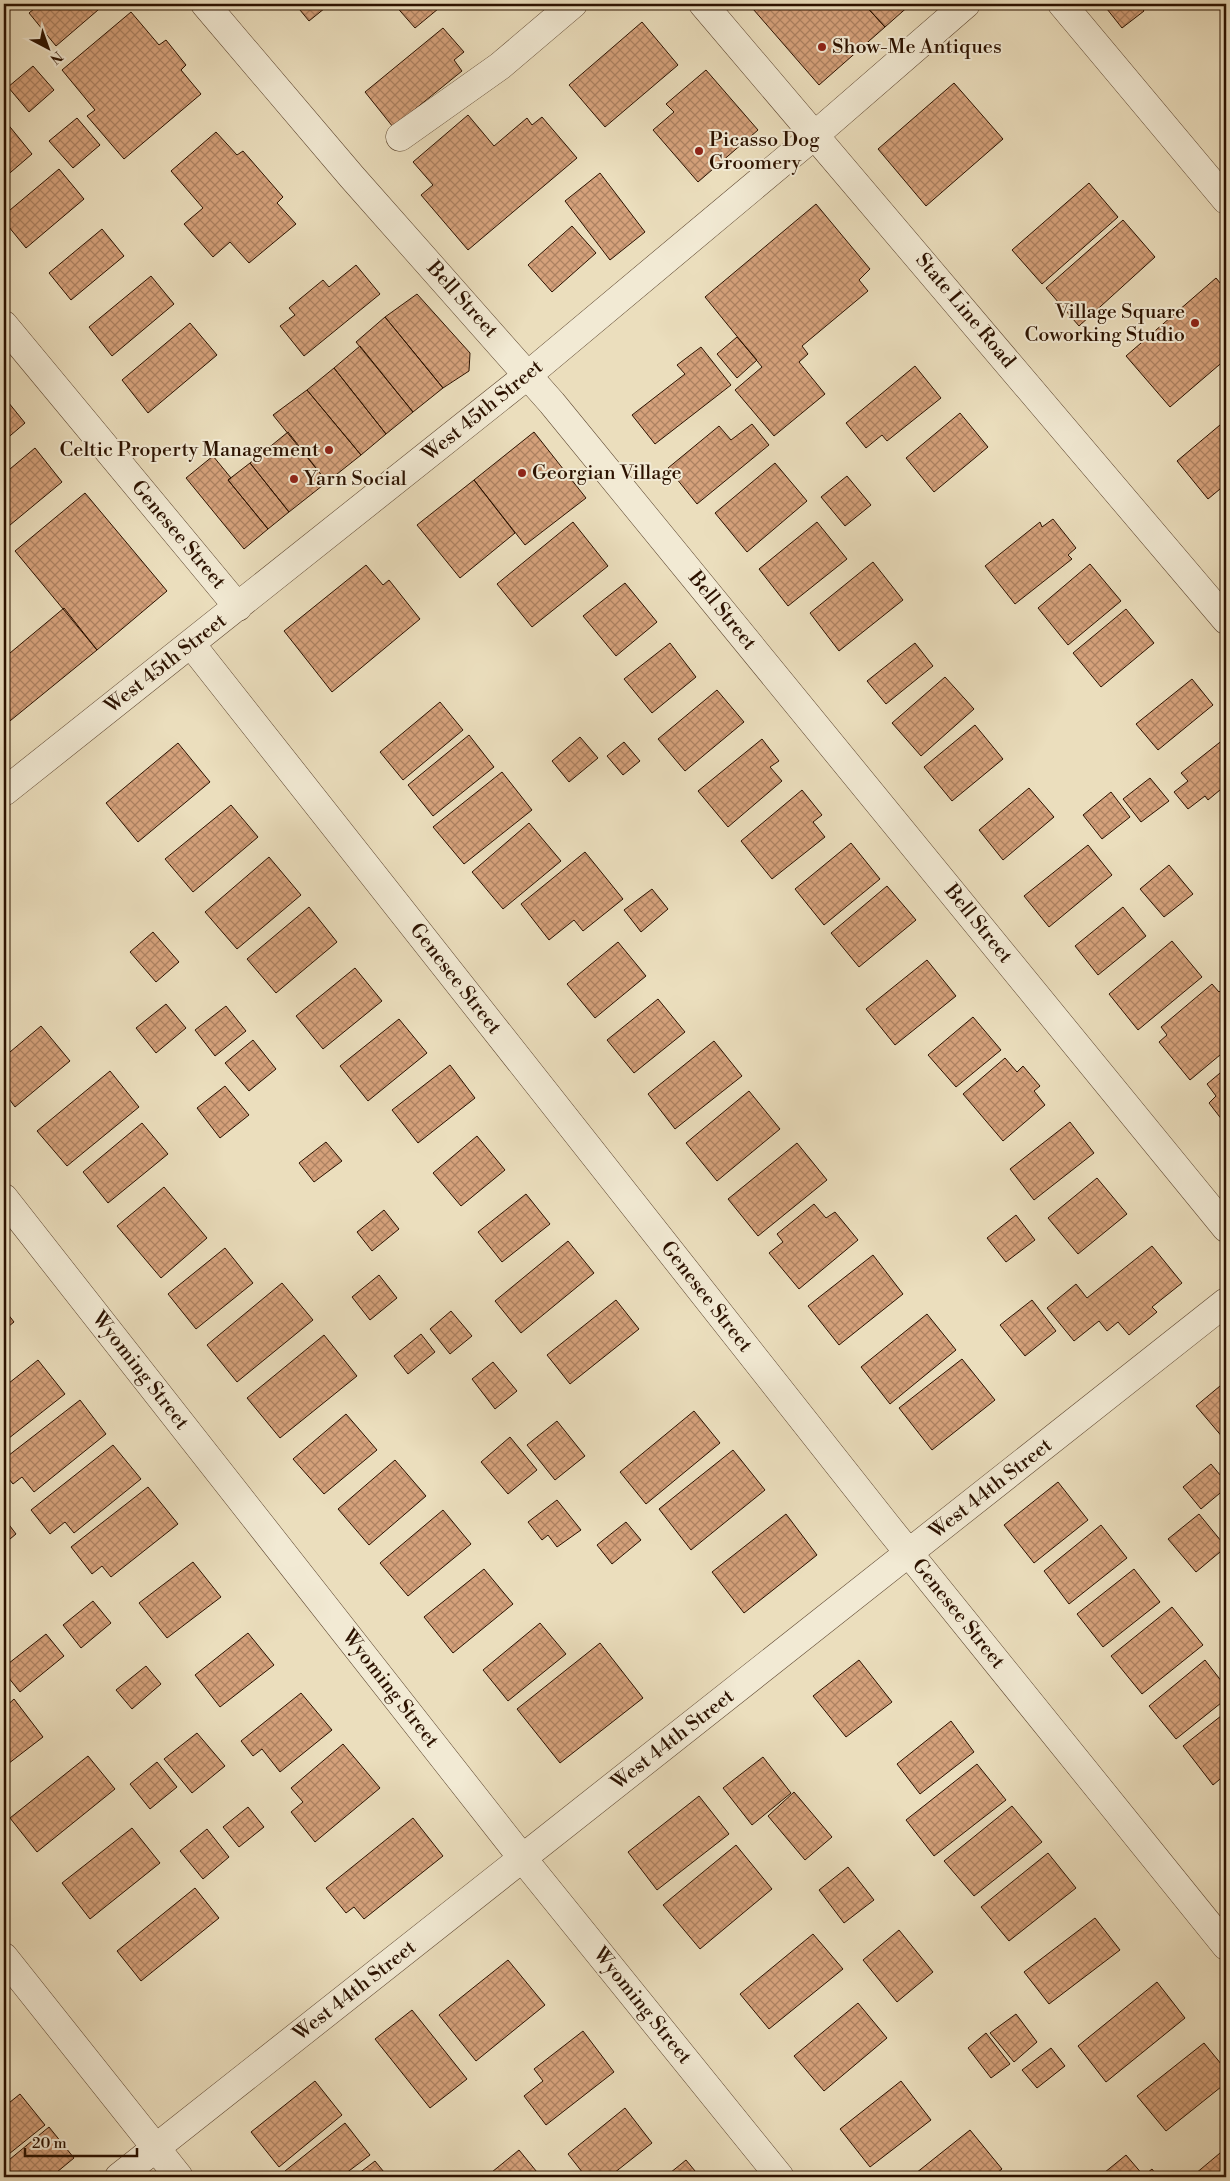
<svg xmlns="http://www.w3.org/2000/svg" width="1230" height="2181" font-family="'Libre Bodoni',serif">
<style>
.building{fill:url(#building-cross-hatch);stroke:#2c1200}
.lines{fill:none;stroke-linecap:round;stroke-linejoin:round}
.minor-casing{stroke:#5c452f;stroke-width:29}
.minor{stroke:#f2ead4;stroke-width:28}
.poi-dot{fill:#8f2418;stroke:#f2ead4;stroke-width:2}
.labels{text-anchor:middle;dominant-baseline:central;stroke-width:4;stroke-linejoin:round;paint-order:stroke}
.poi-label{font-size:20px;fill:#2c1200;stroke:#f2ead4;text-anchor:start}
.street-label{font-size:20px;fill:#2c1200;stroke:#f2ead4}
</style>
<defs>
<pattern id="building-cross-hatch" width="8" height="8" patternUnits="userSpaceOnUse" patternTransform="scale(1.25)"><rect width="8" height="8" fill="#d5a17b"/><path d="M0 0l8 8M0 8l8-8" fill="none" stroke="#ad8262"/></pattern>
</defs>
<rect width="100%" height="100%" fill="#ebdebd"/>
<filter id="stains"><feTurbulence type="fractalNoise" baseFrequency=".004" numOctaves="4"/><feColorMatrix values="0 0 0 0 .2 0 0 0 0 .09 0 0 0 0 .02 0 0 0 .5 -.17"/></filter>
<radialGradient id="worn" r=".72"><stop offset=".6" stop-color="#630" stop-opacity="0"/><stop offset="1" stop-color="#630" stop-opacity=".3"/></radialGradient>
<path class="building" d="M40,4H105L56,46L29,13Z
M295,4H330L309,21Z
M394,4H444L415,28Z
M759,4H864L885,27L819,85L753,9Z
M864,4H911L885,27Z
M1103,4H1139L1144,11L1122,28Z
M131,12L159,45L166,40L186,65L181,70L201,94L124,159L87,116L95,110L62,70Z
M642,22L678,65L605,127L569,85Z
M443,28L464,52L454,60L462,71L393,127L365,92Z
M33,66L54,90L29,112L8,87Z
M706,70L758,130L698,182L653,130L674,112L666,104Z
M954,83L1003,139L926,206L878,149Z
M468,115L494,146L527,118L532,125L542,117L577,158L468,250L421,195L433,185L413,162Z
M77,118L100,145L73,168L49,141Z
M6,122L32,154L4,178V124Z
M216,132L237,155L243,151L283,197L277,203L296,224L249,263L230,242L213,257L184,224L203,208L171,171Z
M59,169L84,199L26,248L4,221V215Z
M600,173L645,232L610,260L565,201Z
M1089,183L1118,217L1042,284L1012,250Z
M816,204L870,269L859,280L868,291L802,346L808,354L799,362L825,394L774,436L735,390L762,367L705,297Z
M1123,220L1155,257L1079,326L1046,288Z
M572,226L596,253L552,292L528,265Z
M102,229L124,256L71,300L49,273Z
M356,265L380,294L304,356L280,326L295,315L289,308L323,280L329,287Z
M151,276L174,304L112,356L89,327Z
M1216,278L1226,290V359L1170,407L1126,356Z
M417,294L470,353L469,371L443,388L385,317Z
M385,317L443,388L413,412L356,342Z
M190,323L217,355L148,413L122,380Z
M737,337L757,360L737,378L717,354Z
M360,346L413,412L386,434L334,368Z
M701,347L731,385L655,444L632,415L685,374L677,365Z
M915,366L941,398L887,441L882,435L866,448L846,423Z
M334,368L386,434L361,455L307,390Z
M307,390L361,455L327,482L273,415Z
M4,397L25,423L4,441Z
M960,413L988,447L934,492L906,458Z
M1226,420V484L1208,499L1177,461Z
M752,424L769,445L697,504L668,468L719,426L731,440Z
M288,432L327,482L289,512L250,463Z
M534,432L586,498L525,545L474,480Z
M35,448L62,482L4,530V474Z
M213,456L231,478L228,480L268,529L244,549L186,478Z
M250,463L289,512L268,529L228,480Z
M775,463L807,501L747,552L715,513Z
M847,476L871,505L845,526L821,497Z
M474,480L515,533L460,578L417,525Z
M85,493L167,591L97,650L15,551Z
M1053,519L1076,548L1068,555L1072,559L1015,604L985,566L1040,522L1042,527Z
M573,522L608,566L532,627L497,584Z
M817,522L847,559L788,606L759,569Z
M873,562L903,600L839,651L810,613Z
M1090,564L1121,601L1068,645L1038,608Z
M366,565L383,585L389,580L420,619L332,692L284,631Z
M625,583L657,622L616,656L583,616Z
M64,608L97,650L5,725L4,658Z
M1126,609L1154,643L1101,687L1073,653Z
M670,643L696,677L652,713L624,679Z
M915,643L933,666L886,704L867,681Z
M945,677L974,709L921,756L892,723Z
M1192,679L1213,705L1158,750L1136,724Z
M717,690L744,722L685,771L658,739Z
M440,702L463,730L403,780L380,752Z
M975,725L1003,759L952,801L924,767Z
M469,735L494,767L433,816L408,785Z
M580,737L598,758L569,782L552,761Z
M762,739L779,761L770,767L782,781L728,827L698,791Z
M1224,739L1226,740V785L1208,800L1205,796L1188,809L1174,792L1188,781L1181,773Z
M624,742L640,761L623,775L607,756Z
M178,743L210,782L138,842L106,803Z
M502,772L532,810L464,864L433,827Z
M1150,778L1169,801L1141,822L1123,799Z
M1029,788L1054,817L1003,860L979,830Z
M802,790L822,815L813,822L825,837L772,879L741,841Z
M1111,792L1130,817L1102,839L1083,815Z
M231,805L258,837L193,892L165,859Z
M529,823L561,861L503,909L472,872Z
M851,843L880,879L824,925L795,889Z
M1088,845L1112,875L1049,927L1024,896Z
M585,852L623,899L583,931L574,920L549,940L521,904Z
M269,857L301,895L237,949L205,912Z
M1169,865L1193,894L1164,917L1140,889Z
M887,886L916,920L859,967L831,933Z
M652,889L668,909L641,932L624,910Z
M309,907L337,942L276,993L247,959Z
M1123,907L1146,936L1098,975L1075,946Z
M153,932L179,962L156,982L130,952Z
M1172,941L1202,977L1138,1030L1109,994Z
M618,942L646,976L595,1018L567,984Z
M927,960L956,996L895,1045L866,1009Z
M355,968L382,1001L323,1049L296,1016Z
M1212,984L1219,992L1226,985V1050L1190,1080L1159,1042L1167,1035L1161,1027Z
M658,999L685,1032L634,1073L607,1040Z
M166,1004L186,1028L156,1053L136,1028Z
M226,1006L246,1031L215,1056L195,1030Z
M973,1017L1001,1050L956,1087L928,1055Z
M399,1019L427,1053L368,1101L340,1066Z
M41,1026L70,1061L15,1107L4,1092V1057Z
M253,1040L276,1069L249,1091L225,1063Z
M714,1041L742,1076L675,1129L648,1094Z
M1005,1058L1017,1072L1023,1066L1040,1086L1034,1091L1045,1105L1003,1141L963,1094Z
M450,1065L475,1098L418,1143L392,1110Z
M1226,1068V1125L1209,1103L1216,1096L1207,1084Z
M110,1071L139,1107L67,1166L37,1131Z
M225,1086L249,1115L220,1138L197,1108Z
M749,1091L780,1129L717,1181L686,1143Z
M1070,1122L1094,1153L1034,1200L1010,1169Z
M142,1123L168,1154L108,1203L83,1172Z
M477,1136L505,1170L461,1206L433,1173Z
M326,1142L342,1161L314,1182L299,1163Z
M797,1143L827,1180L758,1236L728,1199Z
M1097,1178L1127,1214L1078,1254L1048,1218Z
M164,1187L207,1238L161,1278L117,1226Z
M526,1194L550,1224L502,1262L478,1232Z
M814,1204L826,1218L835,1212L858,1240L799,1289L769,1253L783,1242L777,1234Z
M384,1210L399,1229L372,1251L357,1232Z
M1016,1215L1035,1240L1006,1262L987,1238Z
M568,1241L594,1273L521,1333L495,1301Z
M1152,1246L1182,1283L1152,1307L1157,1312L1129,1335L1118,1322L1107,1331L1099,1321L1074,1341L1047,1308L1076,1284L1087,1298Z
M225,1248L253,1283L196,1329L168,1294Z
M873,1255L903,1294L839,1345L808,1306Z
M379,1275L397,1298L370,1320L352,1297Z
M282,1283L313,1320L237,1382L207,1345Z
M616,1300L639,1329L570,1384L547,1355Z
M1032,1300L1056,1331L1025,1356L1000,1325Z
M4,1309L14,1322L4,1330Z
M451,1311L472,1336L450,1354L430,1329Z
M927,1314L956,1350L890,1404L861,1367Z
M421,1334L435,1352L408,1374L394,1356Z
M324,1335L357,1376L280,1438L247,1398Z
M962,1359L995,1400L932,1450L899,1408Z
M38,1360L65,1394L4,1442V1387Z
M493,1362L517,1391L495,1409L472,1379Z
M1226,1381V1437L1224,1439L1196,1406Z
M80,1400L106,1434L34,1492L22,1477L13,1484L4,1473V1459Z
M694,1411L720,1443L646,1504L620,1472Z
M346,1414L377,1450L324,1494L293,1459Z
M557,1421L585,1456L555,1480L527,1445Z
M510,1437L537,1470L508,1494L481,1462Z
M113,1445L141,1479L74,1533L65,1522L50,1534L31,1510Z
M733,1450L765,1490L691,1550L659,1509Z
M395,1460L426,1496L369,1545L338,1509Z
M1211,1464L1226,1482V1488L1201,1509L1183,1487Z
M1058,1482L1088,1520L1034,1563L1004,1525Z
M148,1487L178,1524L111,1577L102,1566L92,1574L71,1547Z
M557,1500L581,1530L557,1547L548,1535L542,1540L528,1522Z
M443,1510L471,1544L408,1596L380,1563Z
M786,1514L817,1555L744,1613L712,1572Z
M1199,1514L1226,1547L1196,1572L1168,1539Z
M4,1518L16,1534L4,1544Z
M626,1522L641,1540L612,1564L597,1545Z
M1101,1525L1127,1558L1069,1604L1044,1571Z
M193,1562L221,1597L167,1638L139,1603Z
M484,1569L513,1604L453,1653L424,1617Z
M1134,1569L1160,1602L1103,1647L1077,1614Z
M93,1601L111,1623L81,1648L63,1625Z
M1172,1607L1203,1645L1142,1694L1111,1656Z
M540,1623L566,1654L508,1701L483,1670Z
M248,1633L274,1665L220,1707L195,1675Z
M46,1634L64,1656L20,1692L4,1672V1667Z
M600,1643L643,1698L560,1763L517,1709Z
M859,1660L892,1702L846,1737L813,1696Z
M1205,1660L1226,1687V1699L1176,1739L1149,1706Z
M146,1666L161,1684L132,1709L116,1690Z
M301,1693L332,1730L280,1772L262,1749L253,1756L241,1741Z
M14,1699L43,1737L4,1767V1708Z
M1226,1712V1774L1213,1785L1183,1746Z
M951,1721L974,1752L920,1794L897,1764Z
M197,1733L225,1766L192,1793L164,1759Z
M343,1744L380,1788L315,1842L291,1812L303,1802L291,1788Z
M88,1756L115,1789L37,1852L10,1818Z
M763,1757L791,1793L752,1825L723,1788Z
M157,1762L177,1787L150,1809L130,1784Z
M977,1764L1006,1800L934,1856L906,1820Z
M794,1792L832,1837L805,1860L768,1816Z
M699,1796L729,1834L657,1890L628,1852Z
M1012,1806L1042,1842L974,1896L944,1861Z
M248,1807L264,1827L239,1847L223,1827Z
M413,1818L443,1856L364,1919L354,1907L346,1913L326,1888Z
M132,1828L160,1863L90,1919L62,1883Z
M207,1829L229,1857L203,1879L180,1851Z
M736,1845L772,1889L700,1949L663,1905Z
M1048,1853L1076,1888L1009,1941L981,1907Z
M848,1867L874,1900L844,1923L819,1890Z
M195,1888L219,1918L141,1981L117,1951Z
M1095,1918L1120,1950L1049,2004L1024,1972Z
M899,1930L933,1972L897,2002L863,1960Z
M813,1934L843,1969L769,2029L740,1994Z
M508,1960L545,2005L476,2061L439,2015Z
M1157,1982L1185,2018L1106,2082L1078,2046Z
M858,2003L887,2038L824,2091L794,2056Z
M412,2010L467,2079L430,2108L375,2039Z
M1016,2014L1037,2042L1014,2062L990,2033Z
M583,2031L614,2072L546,2125L524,2096L543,2081L534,2069Z
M986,2033L1010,2064L991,2078L968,2048Z
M1204,2043L1226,2070V2083L1166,2131L1137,2096Z
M1051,2048L1065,2066L1037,2088L1022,2070Z
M315,2081L342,2115L279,2167L251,2132Z
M901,2081L931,2120L870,2167L840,2129Z
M20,2094L45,2125L4,2158V2107Z
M625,2108L652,2143L609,2177H586L568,2154Z
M345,2123L370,2155L341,2177H290L285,2171Z
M49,2127L74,2158L51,2177H4V2164Z
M970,2130L1002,2169L992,2177H911Z
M1226,2148V2177H1198L1195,2174Z
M519,2150L541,2177H497L492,2172Z
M1126,2155L1143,2175L1140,2177H1099Z
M686,2160L700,2177H665Z
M375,2161L388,2177H354Z
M1152,2169L1158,2177H1142Z"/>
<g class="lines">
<defs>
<path id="minor" d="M205,4L352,177L552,403L1226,1228
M703,4L1226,620
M1062,4L1226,200
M400,137L500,66L573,4
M4,325L238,607
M191,644L887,1526L1226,1946
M4,792L528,375L815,135L966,4
M4,1198L523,1859L780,2177
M4,1957L179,2177
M119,2177L1226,1302"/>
</defs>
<use href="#minor" class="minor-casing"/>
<use href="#minor" class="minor"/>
</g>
<g class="poi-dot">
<circle cx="822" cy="47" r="5"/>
<circle cx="699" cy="151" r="5"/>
<circle cx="1195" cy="323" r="5"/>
<circle cx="329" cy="450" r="5"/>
<circle cx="522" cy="473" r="5"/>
<circle cx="294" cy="479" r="5"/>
</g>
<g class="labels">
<g class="poi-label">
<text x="832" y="47">Show-Me Antiques</text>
<text x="709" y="140">Picasso Dog<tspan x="709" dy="23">Groomery</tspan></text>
<text x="1185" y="312" text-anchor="end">Village Square<tspan x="1185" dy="23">Coworking Studio</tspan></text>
<text x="319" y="450" text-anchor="end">Celtic Property Management</text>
<text x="532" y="473">Georgian Village</text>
<text x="304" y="479">Yarn Social</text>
</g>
<g class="street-label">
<text transform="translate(462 300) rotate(48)">Bell Street</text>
<text transform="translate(965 311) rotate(50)">State Line Road</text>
<text transform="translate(483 411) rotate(-39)">West 45th Street</text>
<text transform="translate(178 535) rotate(50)">Genesee Street</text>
<text transform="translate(722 611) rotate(51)">Bell Street</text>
<text transform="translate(166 664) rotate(-38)">West 45th Street</text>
<text transform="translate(978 924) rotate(51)">Bell Street</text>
<text transform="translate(455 979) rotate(52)">Genesee Street</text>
<text transform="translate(706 1297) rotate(52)">Genesee Street</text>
<text transform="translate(140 1371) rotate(52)">Wyoming Street</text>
<text transform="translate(991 1489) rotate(-38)">West 44th Street</text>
<text transform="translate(958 1614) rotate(51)">Genesee Street</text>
<text transform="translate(390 1689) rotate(52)">Wyoming Street</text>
<text transform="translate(673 1740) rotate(-38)">West 44th Street</text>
<text transform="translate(355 1991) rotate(-38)">West 44th Street</text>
<text transform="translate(642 2006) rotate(51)">Wyoming Street</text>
</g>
</g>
<rect width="1230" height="2181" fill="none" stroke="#ebdebd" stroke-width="20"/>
<rect x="5" y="5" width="1220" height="2171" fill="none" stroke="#2c1200" stroke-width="2.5"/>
<rect x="10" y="10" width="1210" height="2161" fill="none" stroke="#2c1200"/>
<g transform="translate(48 48) rotate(139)" stroke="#f2ead4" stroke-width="4" paint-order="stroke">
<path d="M0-4L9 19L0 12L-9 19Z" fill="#2c1200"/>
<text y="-8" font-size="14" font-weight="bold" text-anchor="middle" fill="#2c1200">N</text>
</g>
<path d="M25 2148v8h112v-8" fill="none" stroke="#2c1200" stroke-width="2.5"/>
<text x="32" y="2148" font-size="15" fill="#2c1200" stroke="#f2ead4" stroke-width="4" paint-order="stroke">20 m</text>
<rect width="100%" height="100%" filter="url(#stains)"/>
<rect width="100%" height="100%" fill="url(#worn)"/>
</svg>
